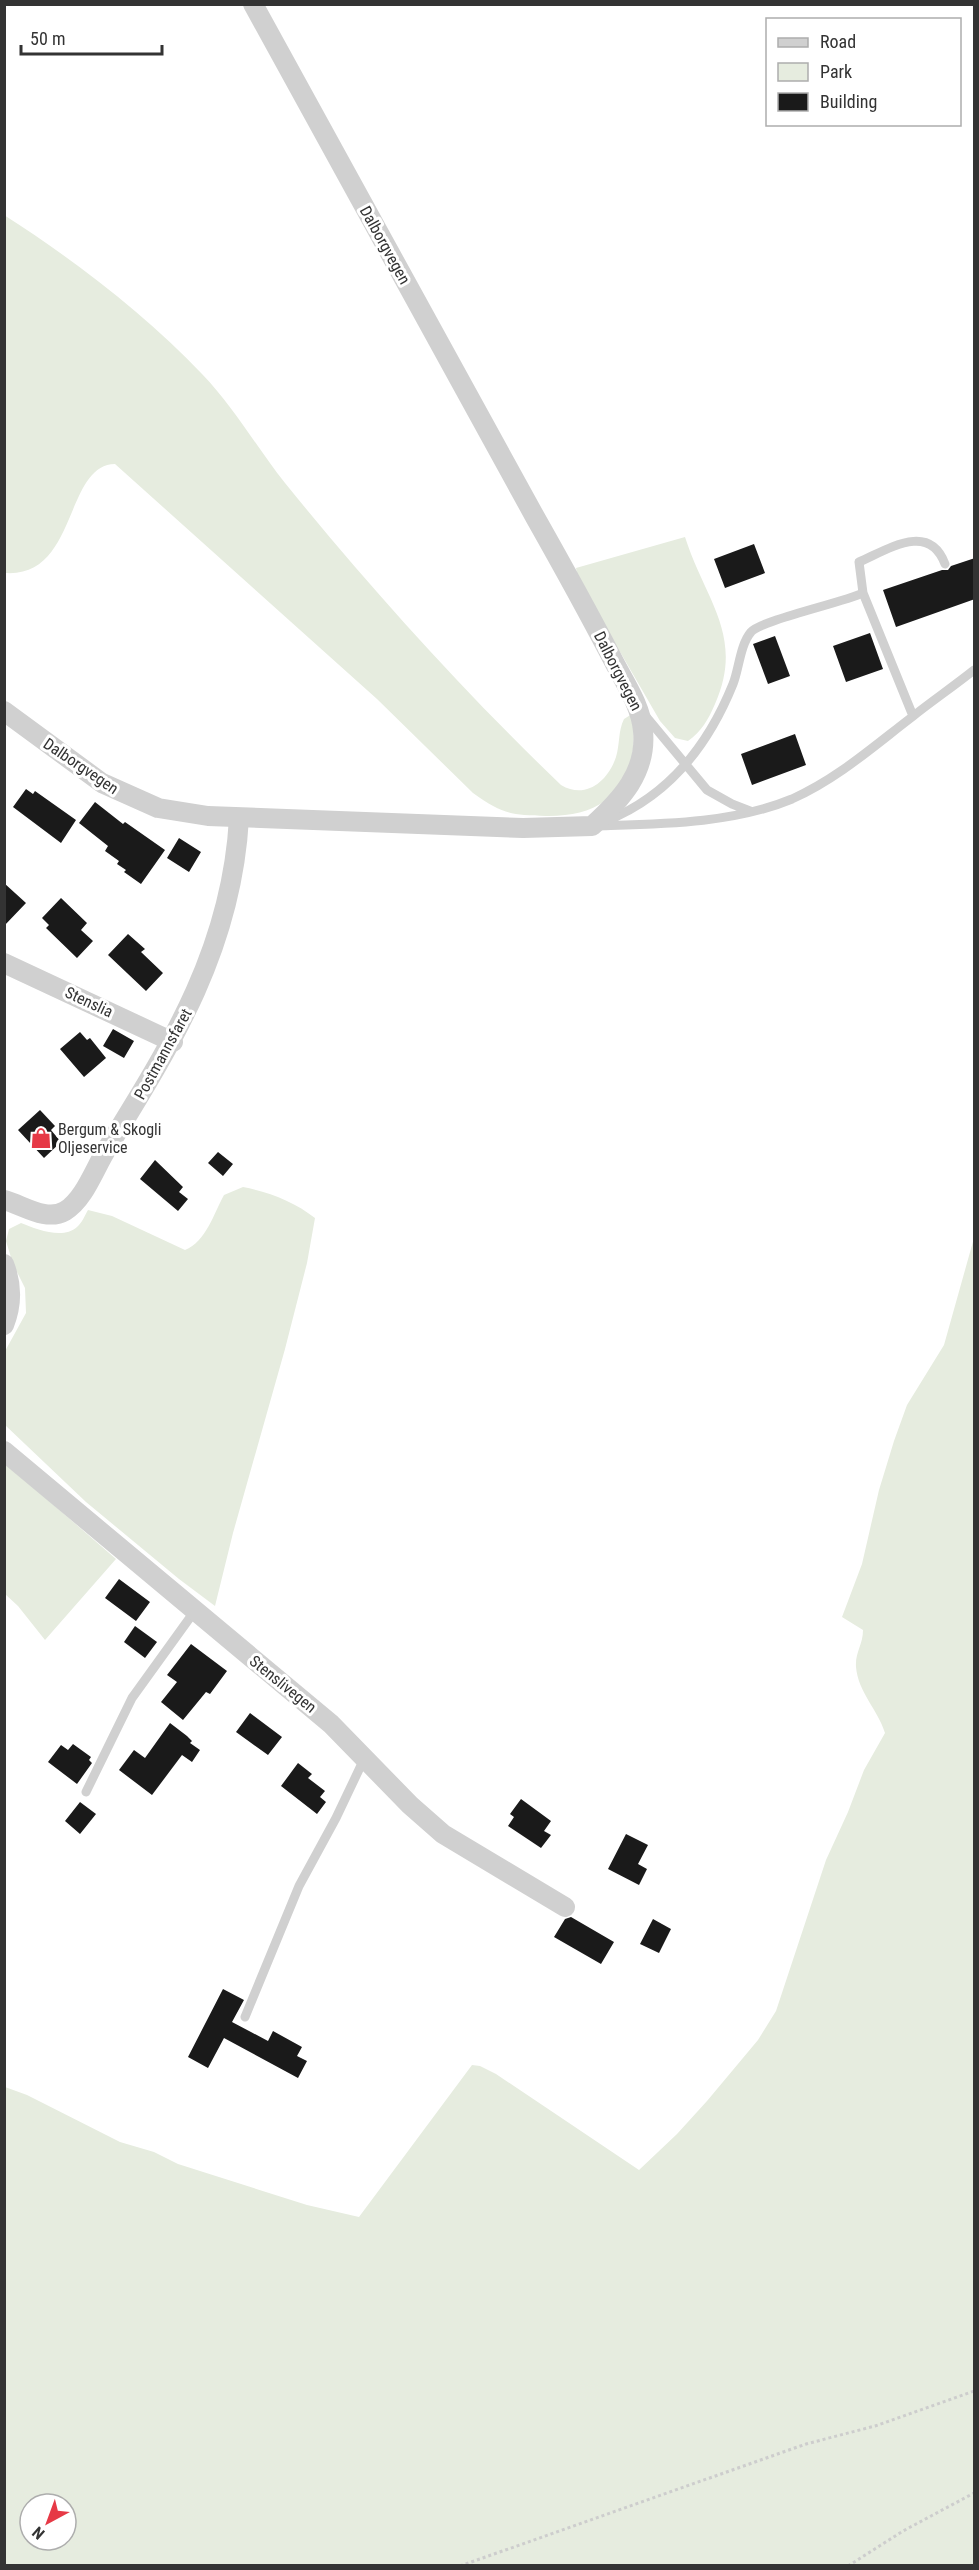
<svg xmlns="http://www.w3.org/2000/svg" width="979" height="2570" font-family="'Roboto Condensed',sans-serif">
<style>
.green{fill:#e6ecdf;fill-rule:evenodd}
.building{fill:#1a1a1a}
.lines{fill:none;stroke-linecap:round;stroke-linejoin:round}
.path{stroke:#cdcdcd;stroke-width:3;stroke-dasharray:3 3;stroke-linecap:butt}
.lane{stroke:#d0d0d0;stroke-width:9}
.street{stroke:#d0d0d0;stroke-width:20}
.labels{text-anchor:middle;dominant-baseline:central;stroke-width:6;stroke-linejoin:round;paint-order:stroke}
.street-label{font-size:16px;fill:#333;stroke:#fff}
.poi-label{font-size:16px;fill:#333;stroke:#fff;text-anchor:start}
</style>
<rect width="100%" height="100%" fill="#fff"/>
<path class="green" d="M4,215C73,259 146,315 202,374C234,407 257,448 285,483C370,588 464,692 561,785C586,800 608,781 616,757C620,744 618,731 624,719L632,714C641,778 613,817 546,816C511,815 502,814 473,793L377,699L115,464C64,465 78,578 5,573Z
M685,537C705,600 745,636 715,704C708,720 702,731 688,741L675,738L660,721L578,579L576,568Z
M243,1187C269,1192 295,1202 315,1218L307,1263L285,1349L233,1533L215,1606L179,1579L86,1502L5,1425L4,1353L26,1313L25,1288L13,1264L6,1241L9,1229L21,1223C36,1229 63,1240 77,1227C82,1223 85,1215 88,1210L112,1216L185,1250C206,1242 214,1213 224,1195Z
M974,1238V2565H5V2087L27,2095L120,2142L154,2152L178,2164L307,2205L359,2217L472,2065L480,2066L496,2074L639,2170L677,2134L707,2101L758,2040L776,2011L826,1860L848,1812L864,1770L885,1733C878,1710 858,1692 856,1667C855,1652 863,1645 863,1630L842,1617L862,1564L879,1490L894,1441L907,1405L944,1345ZM30,2504H66V2540H30Z
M4,1462L116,1559L45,1640L18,1606L5,1594Z"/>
<path class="building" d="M754,544L765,573L725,588L714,559Z
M975,558V599L896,627L883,590L942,570H948L951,566Z
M870,633L883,669L846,682L833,646Z
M775,636L790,676L768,684L753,644Z
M795,734L806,765L752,785L741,754Z
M26,789L33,794L35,791L76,820L61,843L13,807Z
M95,802L123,824L125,822L165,850L141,884L124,872L126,870L117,864L119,861L105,851L108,846L79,823Z
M179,838L201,852L189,872L167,858Z
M4,883L26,903L4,926Z
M61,898L87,923L81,930L93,941L77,958L46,928L49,925L42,918Z
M128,934L145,949L141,952L163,973L146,991L108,955Z
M113,1029L134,1041L124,1058L103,1046Z
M80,1032L87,1040L90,1038L106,1058L84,1077L60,1049Z
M40,1110L55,1126L51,1130L61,1142L44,1158L18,1130Z
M218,1152L233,1164L223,1176L208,1163Z
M155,1160L183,1187L179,1192L188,1199L178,1211L140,1179Z
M119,1579L150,1602L136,1621L105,1598Z
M135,1626L157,1642L145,1658L124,1642Z
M191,1644L227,1671L210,1694L206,1692L183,1720L161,1702L177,1682L167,1675Z
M250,1713L282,1737L268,1755L236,1732Z
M170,1723L187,1736L192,1741L190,1743L200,1750L192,1762L182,1755L152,1795L119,1770L134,1750L145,1758Z
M73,1744L91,1757L89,1760L92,1763L77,1784L48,1762L61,1745L68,1750Z
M298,1763L312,1774L308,1778L325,1791L320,1797L326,1802L317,1814L281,1786Z
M521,1799L551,1821L544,1831L551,1835L541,1848L508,1826L514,1817L510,1814Z
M80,1802L96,1814L80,1834L65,1821Z
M626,1834L648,1845L638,1864L647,1869L639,1885L608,1869Z
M571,1917L614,1942L601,1964L554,1937L565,1919Z
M653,1919L671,1929L659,1953L640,1944Z
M223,1989L244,2000L232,2022L268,2041L273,2031L302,2047L297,2056L307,2061L298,2078L224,2038L208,2068L188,2057Z"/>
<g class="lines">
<path class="path" d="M460,2566L806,2444L875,2426L974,2391
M848,2566L903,2531L974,2493"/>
<path class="lane" d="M643,713L707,790L732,804L750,811
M913,716L863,593L859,562C887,550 929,521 945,564
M606,821C669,796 708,746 733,684C739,669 740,645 751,632C762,620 841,603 863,593
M595,826C659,824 732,824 792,799C837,779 874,746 912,717C932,701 954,686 974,670
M86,1792L132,1698L194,1612
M245,2017L299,1886L336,1818L365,1757"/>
<path class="street" d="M4,711L102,783L158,808L208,816L523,828L592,826C621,800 647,772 643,731C641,705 623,680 612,658C587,610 561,563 535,517C440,347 346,176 253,4
M4,963L173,1042
M4,1200C23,1205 46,1222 65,1211C85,1199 95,1167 108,1147C173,1042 232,947 239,818
M4,1264C12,1284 12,1305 4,1325
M4,1451L331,1724L410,1805L443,1834L565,1907"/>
</g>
<defs>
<symbol id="shop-bare" viewBox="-9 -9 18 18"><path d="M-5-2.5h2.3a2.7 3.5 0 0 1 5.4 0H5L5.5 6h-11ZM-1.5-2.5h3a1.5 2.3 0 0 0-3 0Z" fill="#e63946" stroke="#fff" stroke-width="2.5" paint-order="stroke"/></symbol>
</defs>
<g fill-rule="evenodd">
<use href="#shop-bare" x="26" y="1123" width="30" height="30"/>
</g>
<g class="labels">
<g class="street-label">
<text transform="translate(385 245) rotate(61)">Dalborgvegen</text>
<text transform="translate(618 671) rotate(63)">Dalborgvegen</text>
<text transform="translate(81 766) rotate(34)">Dalborgvegen</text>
<text transform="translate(89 1002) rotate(25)">Stenslia</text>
<text transform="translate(163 1054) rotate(-61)">Postmannsfaret</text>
<text transform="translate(283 1684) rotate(39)">Stenslivegen</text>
</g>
<g class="poi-label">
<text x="58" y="1129">Bergum &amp; Skogli<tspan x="58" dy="18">Oljeservice</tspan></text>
</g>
</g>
<rect width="979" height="2570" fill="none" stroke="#333333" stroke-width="12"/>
<rect x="766" y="18" width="195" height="108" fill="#ffffff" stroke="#adadad" stroke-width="1.5"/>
<rect x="778" y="38" width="30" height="9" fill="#d0d0d0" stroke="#adadad" stroke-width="1.5"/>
<text x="820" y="48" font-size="18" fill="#333333">Road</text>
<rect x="778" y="63" width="30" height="18" fill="#e6ecdf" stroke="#adadad" stroke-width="1.5"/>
<text x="820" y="78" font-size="18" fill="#333333">Park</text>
<rect x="778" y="93" width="30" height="18" fill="#1a1a1a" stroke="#adadad" stroke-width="1.5"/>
<text x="820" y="108" font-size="18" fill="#333333">Building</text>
<g transform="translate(48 2522) rotate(221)"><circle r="28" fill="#ffffff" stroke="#adadad" stroke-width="1.5"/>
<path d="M0-4.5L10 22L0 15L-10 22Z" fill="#e63946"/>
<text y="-9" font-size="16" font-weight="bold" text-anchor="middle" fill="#333333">N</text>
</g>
<path d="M21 45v9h141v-9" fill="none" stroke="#333333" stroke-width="3"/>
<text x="30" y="45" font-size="18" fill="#333333" stroke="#ffffff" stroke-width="4.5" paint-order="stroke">50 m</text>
</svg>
